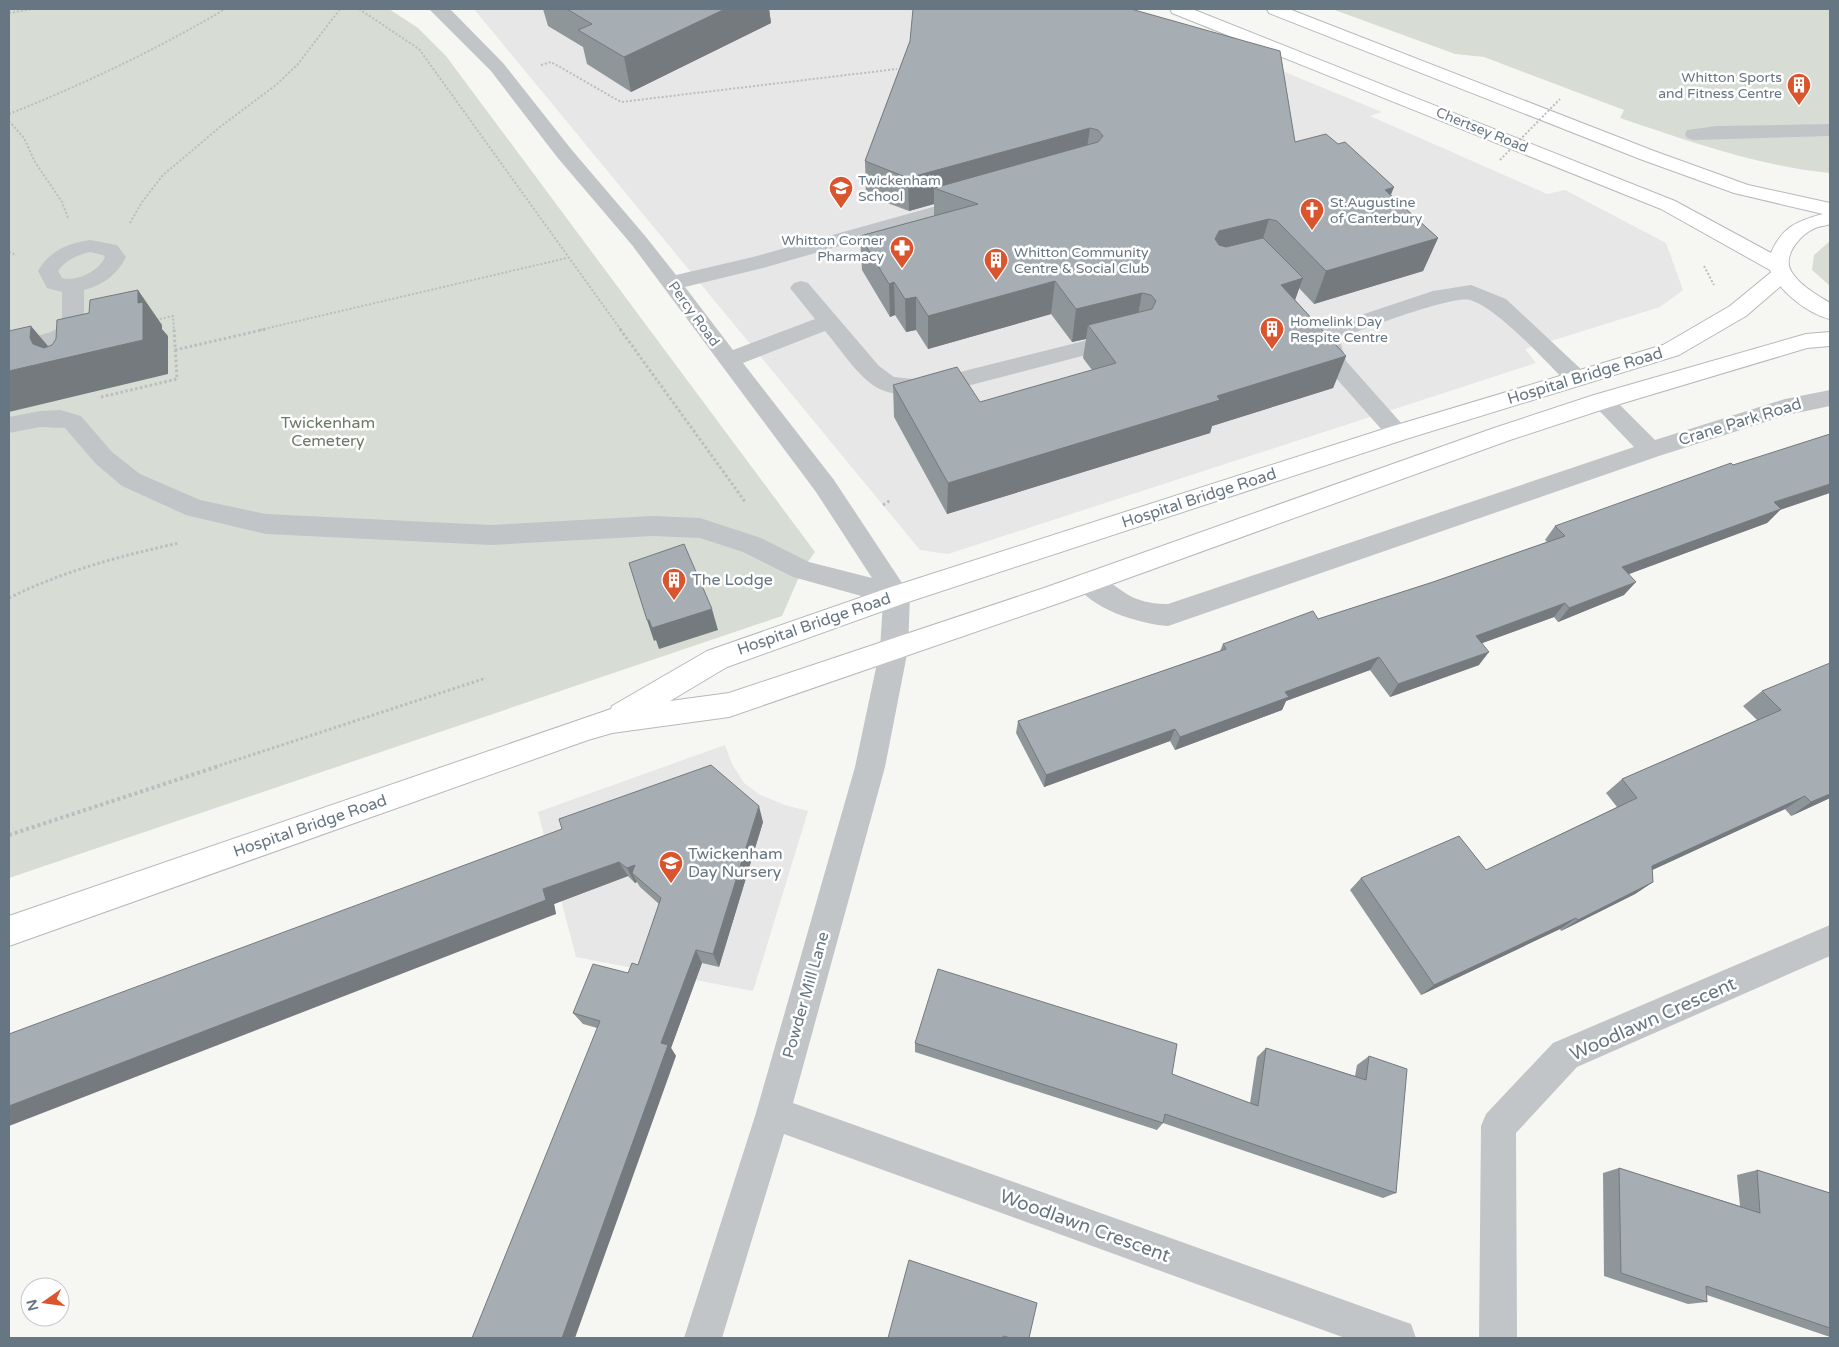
<svg xmlns="http://www.w3.org/2000/svg" width="1839" height="1347" font-family="'Varela Round',sans-serif">
<style>
.built{fill:#e6e7e6}
.green{fill:#d7ddd4}
.lines{fill:none;stroke-linecap:round;stroke-linejoin:round}
.major-casing{stroke:#b4b9bc;stroke-width:2}
.highway-casing{stroke:#b6b9bc;stroke-width:2}
.path-far2{stroke:#bbbdbf;stroke-width:2;stroke-dasharray:2 2;stroke-linecap:butt}
.path-far1{stroke:#bbbdbf;stroke-width:3;stroke-dasharray:2.5 2.5;stroke-linecap:butt}
.path{stroke:#bbbdbf;stroke-width:4;stroke-dasharray:3 3;stroke-linecap:butt}
.minor{fill:#c1c5c8;fill-rule:evenodd}
.major{fill:#fff;fill-rule:evenodd}
.highway{fill:#fff;fill-rule:evenodd}
.path-bridge{stroke:#bbbdbf;stroke-width:2;stroke-dasharray:2 2;stroke-linecap:butt}
.wall{fill:#8f969a}
.shaded-wall{fill:#747a7d}
.building{fill:#a6aeb3;stroke:#747a7d}
.labels{text-anchor:middle;dominant-baseline:central;stroke-width:5;stroke-linejoin:round;paint-order:stroke}
.far-poi-label{font-size:14px;fill:#667682;stroke:#fff;text-anchor:start}
.far-street-label{font-size:14px;fill:#667682;stroke:#fff}
.street-label{font-size:16px;fill:#667682;stroke:#fff}
.park-label{font-size:16px;fill:#697a65;stroke:#fff}
.poi-label{font-size:16px;fill:#667682;stroke:#fff;text-anchor:start}
.near-street-label{font-size:19px;fill:#667682;stroke:#fff}
</style>
<rect width="100%" height="100%" fill="#f6f6f3"/>
<path class="built" d="M474,9H1131L1382,112L1370,116L1547,194L1565,190L1666,243L1683,290L1660,307L1525,349L1536,363L948,554L920,550Z
M725,745L732,764L744,783L760,795L785,805L808,811L753,991L576,957L538,812Z"/>
<path class="green" d="M9,9H389L418,28L446,56L815,552L802,570L782,616L9,878Z
M1332,9H1830V173C1757,166 1689,141 1620,118L1624,110L1484,57L1455,54Z
M1830,241V286L1812,270L1814,255Z"/>
<g class="lines">
<defs>
<path id="major" d="M1782,267L1789,269L1792,274L1789,279L1746,316L1679,355L1406,439L905,603L727,667L670,701L729,693L1044,588L1494,428L1594,395L1806,334L1830,332V346L1807,348L1610,407L1510,440L1062,602L729,717L612,733L588,740L9,946V916L611,709L612,706L707,651L888,588L1390,427L1663,345L1730,306L1775,269Z"/>
<path id="highway" d="M1170,9H1192L1675,201L1771,253C1782,227 1797,221 1823,214L1734,193L1640,159L1269,13L1267,9H1289L1654,151L1748,185L1830,203V224C1825,226 1820,226 1815,228C1801,234 1782,255 1791,271C1799,285 1817,295 1830,303V319C1808,314 1779,291 1770,270L1661,209L1172,13Z"/>
</defs>
<use href="#major" class="major-casing"/>
<use href="#highway" class="highway-casing"/>
<path class="path-far2" d="M359,9L419,49L621,330
M9,13L32,9
M541,65L551,62L621,102L897,69
M1735,98L1748,83
M9,114C84,84 156,50 225,9
M9,121L24,138L35,162L62,202L68,218
M130,223L142,202L163,175L220,127L276,85L298,64L340,9
M9,252L16,255
M1704,266L1714,285
M156,320L173,316L174,330
M260,330L571,257"/>
<path class="path-far1" d="M620,329L746,503
M175,350L266,329
M101,397L177,379L174,329
M883,505L891,500
M9,598C63,571 120,556 179,543
M215,767L486,678"/>
<path class="path" d="M9,835L219,766"/>
<path class="minor" d="M429,9H448L452,11L503,63L571,149L646,237L676,275L753,257L969,197L976,199L979,203L976,207L763,268L685,287L733,350L815,319L790,288L794,283L801,281L808,283L879,366L894,377L913,379L944,376L1120,332L1128,334L1131,339L1128,344L944,392C924,394 901,398 882,390C861,382 840,348 825,331L743,363L834,480L910,595L908,649L885,767L793,1103L1397,1319L1411,1324L1416,1338H1345L784,1134L722,1338H684L756,1113L855,767L880,649L883,602L793,577L743,552L700,538L653,536L491,545L266,534L186,515L122,486L96,464L65,428L40,427L9,433V417L40,411L60,410L81,416L112,452L140,474L200,500L266,514L491,525L653,516L700,518L761,538L809,562L872,578L816,492L632,245L557,157L491,71Z
M1830,124V136L1694,140L1687,138L1685,134L1687,130L1717,126Z
M90,240L117,245L126,257C117,275 103,285 84,290V328C73,346 29,353 9,358V344L51,332L62,325V292L47,288L38,271C50,250 67,244 90,240ZM90,252L103,255L105,257C99,271 77,282 62,278L58,271C66,260 77,255 90,252Z
M1471,285L1506,299L1584,372L1587,378L1584,384L1576,386L1568,384C1546,362 1498,308 1470,300C1452,295 1362,330 1339,338L1346,361L1410,433L1406,439L1398,441L1390,439L1328,369L1316,334L1319,329L1433,291Z
M1830,390V406L1787,415L1659,456L1168,626C1140,624 1089,609 1075,582L1079,575C1100,568 1118,592 1137,599C1147,603 1158,604 1168,604L1634,447L1590,401L1594,395L1602,393L1610,395L1655,440L1785,399Z
M1830,925V956L1577,1067L1516,1133L1517,1338H1479L1481,1126L1486,1114L1553,1043Z"/>
<use href="#major" class="major"/>
<use href="#highway" class="highway"/>
<path class="path-bridge" d="M1500,160L1560,99"/>
</g>
<path class="wall" d="M543,9H769L771,23L631,92L587,64L583,47L548,26Z
M910,41L1295,142L1391,195L1438,238L1423,271L1314,304L1299,288L1295,300L1346,356L1333,388L1212,426L1210,433L947,514L894,417L893,385L980,402L1092,370L1083,358L1086,339L1072,342L1051,314L928,349L916,330L906,332L895,315L890,317L862,270L860,236L934,216V204L909,211L866,195L865,161Z
M1780,510L1767,523L1629,574L1624,595L1558,622L1554,617L1482,643L1479,665L1390,697L1370,670L1286,701L1282,710L1175,750L1170,741L1044,787L1016,733L1018,721L1220,651L1223,644L1318,619L1433,582L1547,542L1545,540L1555,526Z
M1830,664V798L1791,816L1785,809L1652,870L1653,882L1635,894L1561,931L1560,929L1421,995L1350,890L1361,878L1486,870L1617,807L1606,793L1622,779L1757,720L1743,706L1762,691Z
M763,822L719,967L702,963L671,1048L676,1056L597,1028L583,1024L573,1013L638,965L659,904L640,887L637,882L635,883L628,876L554,904L556,914L9,1034Z
M915,1043L1172,1074L1250,1103L1257,1057L1266,1048L1355,1076L1357,1065L1369,1056L1396,1193L1383,1198L1163,1123L1157,1130L915,1052Z
M1619,1168L1740,1206L1737,1175L1757,1170L1830,1193V1337L1707,1295V1302L1688,1304L1604,1276L1603,1173Z"/>
<path class="shaded-wall" d="M725,9H769L771,23L631,92L624,57Z
M1090,128L1085,161L934,188V204L909,211L908,178Z
M1394,187L1381,220L1385,190Z
M1269,219L1259,252L1211,264L1215,239L1219,231Z
M1438,238L1423,271L1314,304L1326,271Z
M1303,278L1291,311L1281,285Z
M1055,281L1051,314L928,349V316Z
M894,282L895,315L890,317L889,284Z
M138,290L162,325V329L168,336V374L9,412V371L33,344L30,338L31,326L59,359L138,303Z
M1142,293L1136,326L1088,325L1086,339L1072,342L1076,309Z
M916,297V330L906,332L905,299Z
M1346,356L1333,388L1212,426L1210,433L947,514L948,483L1217,396Z
M1830,484V493L1780,510L1767,523L1610,581L1622,567L1774,502Z
M1636,582L1624,595L1558,622L1569,608Z
M1565,603L1554,617L1466,649L1476,636Z
M712,609L718,630L659,649L656,640L654,641L647,620Z
M1489,652L1479,665L1390,697L1398,684Z
M1379,657L1370,670L1286,701L1282,710L1175,750L1180,737L1285,692Z
M1175,729L1170,741L1044,787L1046,775Z
M1830,794V798L1791,816L1811,802Z
M1805,796L1785,809L1635,878L1652,866Z
M759,806L763,822L719,967L713,954Z
M619,862L628,876L554,904L556,914L9,1126V1106L543,889Z
M635,865L632,873L637,882L635,883L627,868Z
M1653,882L1635,894L1561,931L1578,920Z
M1576,918L1560,929L1421,995L1434,985Z
M696,950L702,963L671,1048L676,1056L575,1338H562L661,1043Z"/>
<path class="building" d="M567,9H725L624,57L578,30L592,24Z
M913,9H1131L1280,51L1295,142L1326,134L1338,144L1345,142L1394,187L1385,190L1438,238L1326,271L1277,221L1269,219L1219,231L1215,239L1219,245L1226,247L1263,238L1303,278L1281,285L1346,356L1217,396L1220,400L948,483L893,385L957,367L980,402L1116,363L1088,325L1152,309L1156,301L1151,295L1142,293L1076,309L1055,281L928,316L916,297L905,299L894,282L889,284L860,236L978,204L934,188L1098,142L1103,136L1098,130L1090,128L908,178L865,161L910,41Z
M138,290V303L143,302V340L9,371V331L31,326L30,338L33,344L44,348L52,345L56,339L57,320L89,313L90,300Z
M1830,434V484L1774,502L1781,509L1622,567L1636,582L1569,608L1565,603L1476,636L1489,652L1398,684L1379,657L1285,692L1289,697L1180,737L1175,729L1046,775L1018,721L1226,649L1223,644L1313,611L1318,619L1433,582L1565,536L1555,526L1731,463L1733,465Z
M684,544L712,609L652,628L649,620H647L629,563Z
M1830,663V794L1811,802L1805,796L1652,866L1653,882L1578,920L1576,918L1434,985L1361,878L1459,836L1486,870L1637,798L1622,779L1781,710L1762,691Z
M711,765L759,806L713,954L696,950L661,1043L668,1045L562,1338H472L600,1021L573,1013L593,964L628,973L632,963L638,965L661,898L632,873L635,865L627,868L619,862L543,889L546,900L9,1106V1034L562,829L559,819Z
M938,969L1177,1044L1172,1074L1258,1106L1266,1048L1366,1080L1369,1056L1407,1069L1396,1193L1165,1114L1163,1123L915,1043Z
M1619,1168L1760,1213L1757,1170L1830,1193V1328L1706,1286L1707,1302L1621,1273Z
M909,1260L1037,1303L1029,1338H1011L1003,1336V1338H888Z"/>
<defs>
<symbol id="building-pin" viewBox="-11 -11 22 30"><path d="M0 17L-7.5 6A9.5 9.5 0 1 1 7.5 6Z" fill="#da542e" stroke="#fff"/><path d="M-4-6H4V6H1V3H-1V6H-4ZM-2.5-4.3h1.7v1.8h-1.7ZM.8-4.3h1.7v1.8H.8ZM-2.5-1h1.7V.8h-1.7ZM.8-1h1.7V.8H.8Z" fill="#fff"/></symbol>
<symbol id="school-pin" viewBox="-11 -11 22 30"><path d="M0 17L-7.5 6A9.5 9.5 0 1 1 7.5 6Z" fill="#da542e" stroke="#fff"/><path d="M0-5L7-2L0 1L-7-2ZM-4 1L0 2.5L4 1V4Q0 6-4 4Z" fill="#fff"/></symbol>
<symbol id="church-pin" viewBox="-11 -11 22 30"><path d="M0 17L-7.5 6A9.5 9.5 0 1 1 7.5 6Z" fill="#da542e" stroke="#fff"/><path d="M-1.2-6h2.4v3.5h3.3v2.4h-3.3V6h-2.4V-.1h-3.3v-2.4h3.3Z" fill="#fff"/></symbol>
<symbol id="pharmacy-pin" viewBox="-11 -11 22 30"><path d="M0 17L-7.5 6A9.5 9.5 0 1 1 7.5 6Z" fill="#da542e" stroke="#fff"/><path d="M-2-6h4v4h4v4h-4v4h-4v-4h-4v-4h4Z" fill="#fff"/></symbol>
</defs>
<g fill-rule="evenodd">
<use href="#building-pin" x="1785" y="71" width="28" height="38"/>
<use href="#school-pin" x="827" y="174" width="28" height="38"/>
<use href="#church-pin" x="1298" y="196" width="28" height="38"/>
<use href="#pharmacy-pin" x="888" y="234" width="28" height="38"/>
<use href="#building-pin" x="982" y="246" width="28" height="38"/>
<use href="#building-pin" x="1258" y="315" width="28" height="38"/>
<use href="#building-pin" x="660" y="566" width="28" height="38"/>
<use href="#school-pin" x="657" y="849" width="28" height="38"/>
</g>
<g class="labels">
<g class="far-poi-label">
<text x="1782" y="77" text-anchor="end">Whitton Sports<tspan x="1782" dy="16">and Fitness Centre</tspan></text>
<text x="858" y="180">Twickenham<tspan x="858" dy="16">School</tspan></text>
<text x="1330" y="202">St.Augustine<tspan x="1330" dy="16">of Canterbury</tspan></text>
<text x="884" y="240" text-anchor="end">Whitton Corner<tspan x="884" dy="16">Pharmacy</tspan></text>
<text x="1014" y="252">Whitton Community<tspan x="1014" dy="16">Centre &amp; Social Club</tspan></text>
<text x="1290" y="321">Homelink Day<tspan x="1290" dy="16">Respite Centre</tspan></text>
</g>
<g class="far-street-label">
<text transform="translate(1482 130) rotate(22)">Chertsey Road</text>
<text transform="translate(694 314) rotate(54)">Percy Road</text>
</g>
<g class="street-label">
<text transform="translate(1585 376) rotate(-17)">Hospital Bridge Road</text>
<text transform="translate(1740 422) rotate(-17)">Crane Park Road</text>
<text transform="translate(1199 498) rotate(-18)">Hospital Bridge Road</text>
<text transform="translate(814 624) rotate(-19)">Hospital Bridge Road</text>
<text transform="translate(310 826) rotate(-19)">Hospital Bridge Road</text>
<text transform="translate(806 995) rotate(-74)">Powder Mill Lane</text>
</g>
<g class="park-label">
<text x="328" y="423">Twickenham<tspan x="328" dy="18">Cemetery</tspan></text>
</g>
<g class="poi-label">
<text x="692" y="580">The Lodge</text>
<text x="688" y="854">Twickenham<tspan x="688" dy="18">Day Nursery</tspan></text>
</g>
<g class="near-street-label">
<text transform="translate(1653 1019) rotate(-24)">Woodlawn Crescent</text>
<text transform="translate(1085 1226) rotate(20)">Woodlawn Crescent</text>
</g>
</g>
<rect width="1839" height="1347" fill="none" stroke="#667682" stroke-width="20"/>
<g transform="translate(45 1302) rotate(256)"><circle r="24" fill="#ffffff" stroke="#c2c8cd"/>
<path d="M0-4L9 19L0 12L-9 19Z" fill="#da542e"/>
<text y="-8" font-size="14" font-weight="bold" text-anchor="middle" fill="#667682">N</text>
</g>
</svg>
